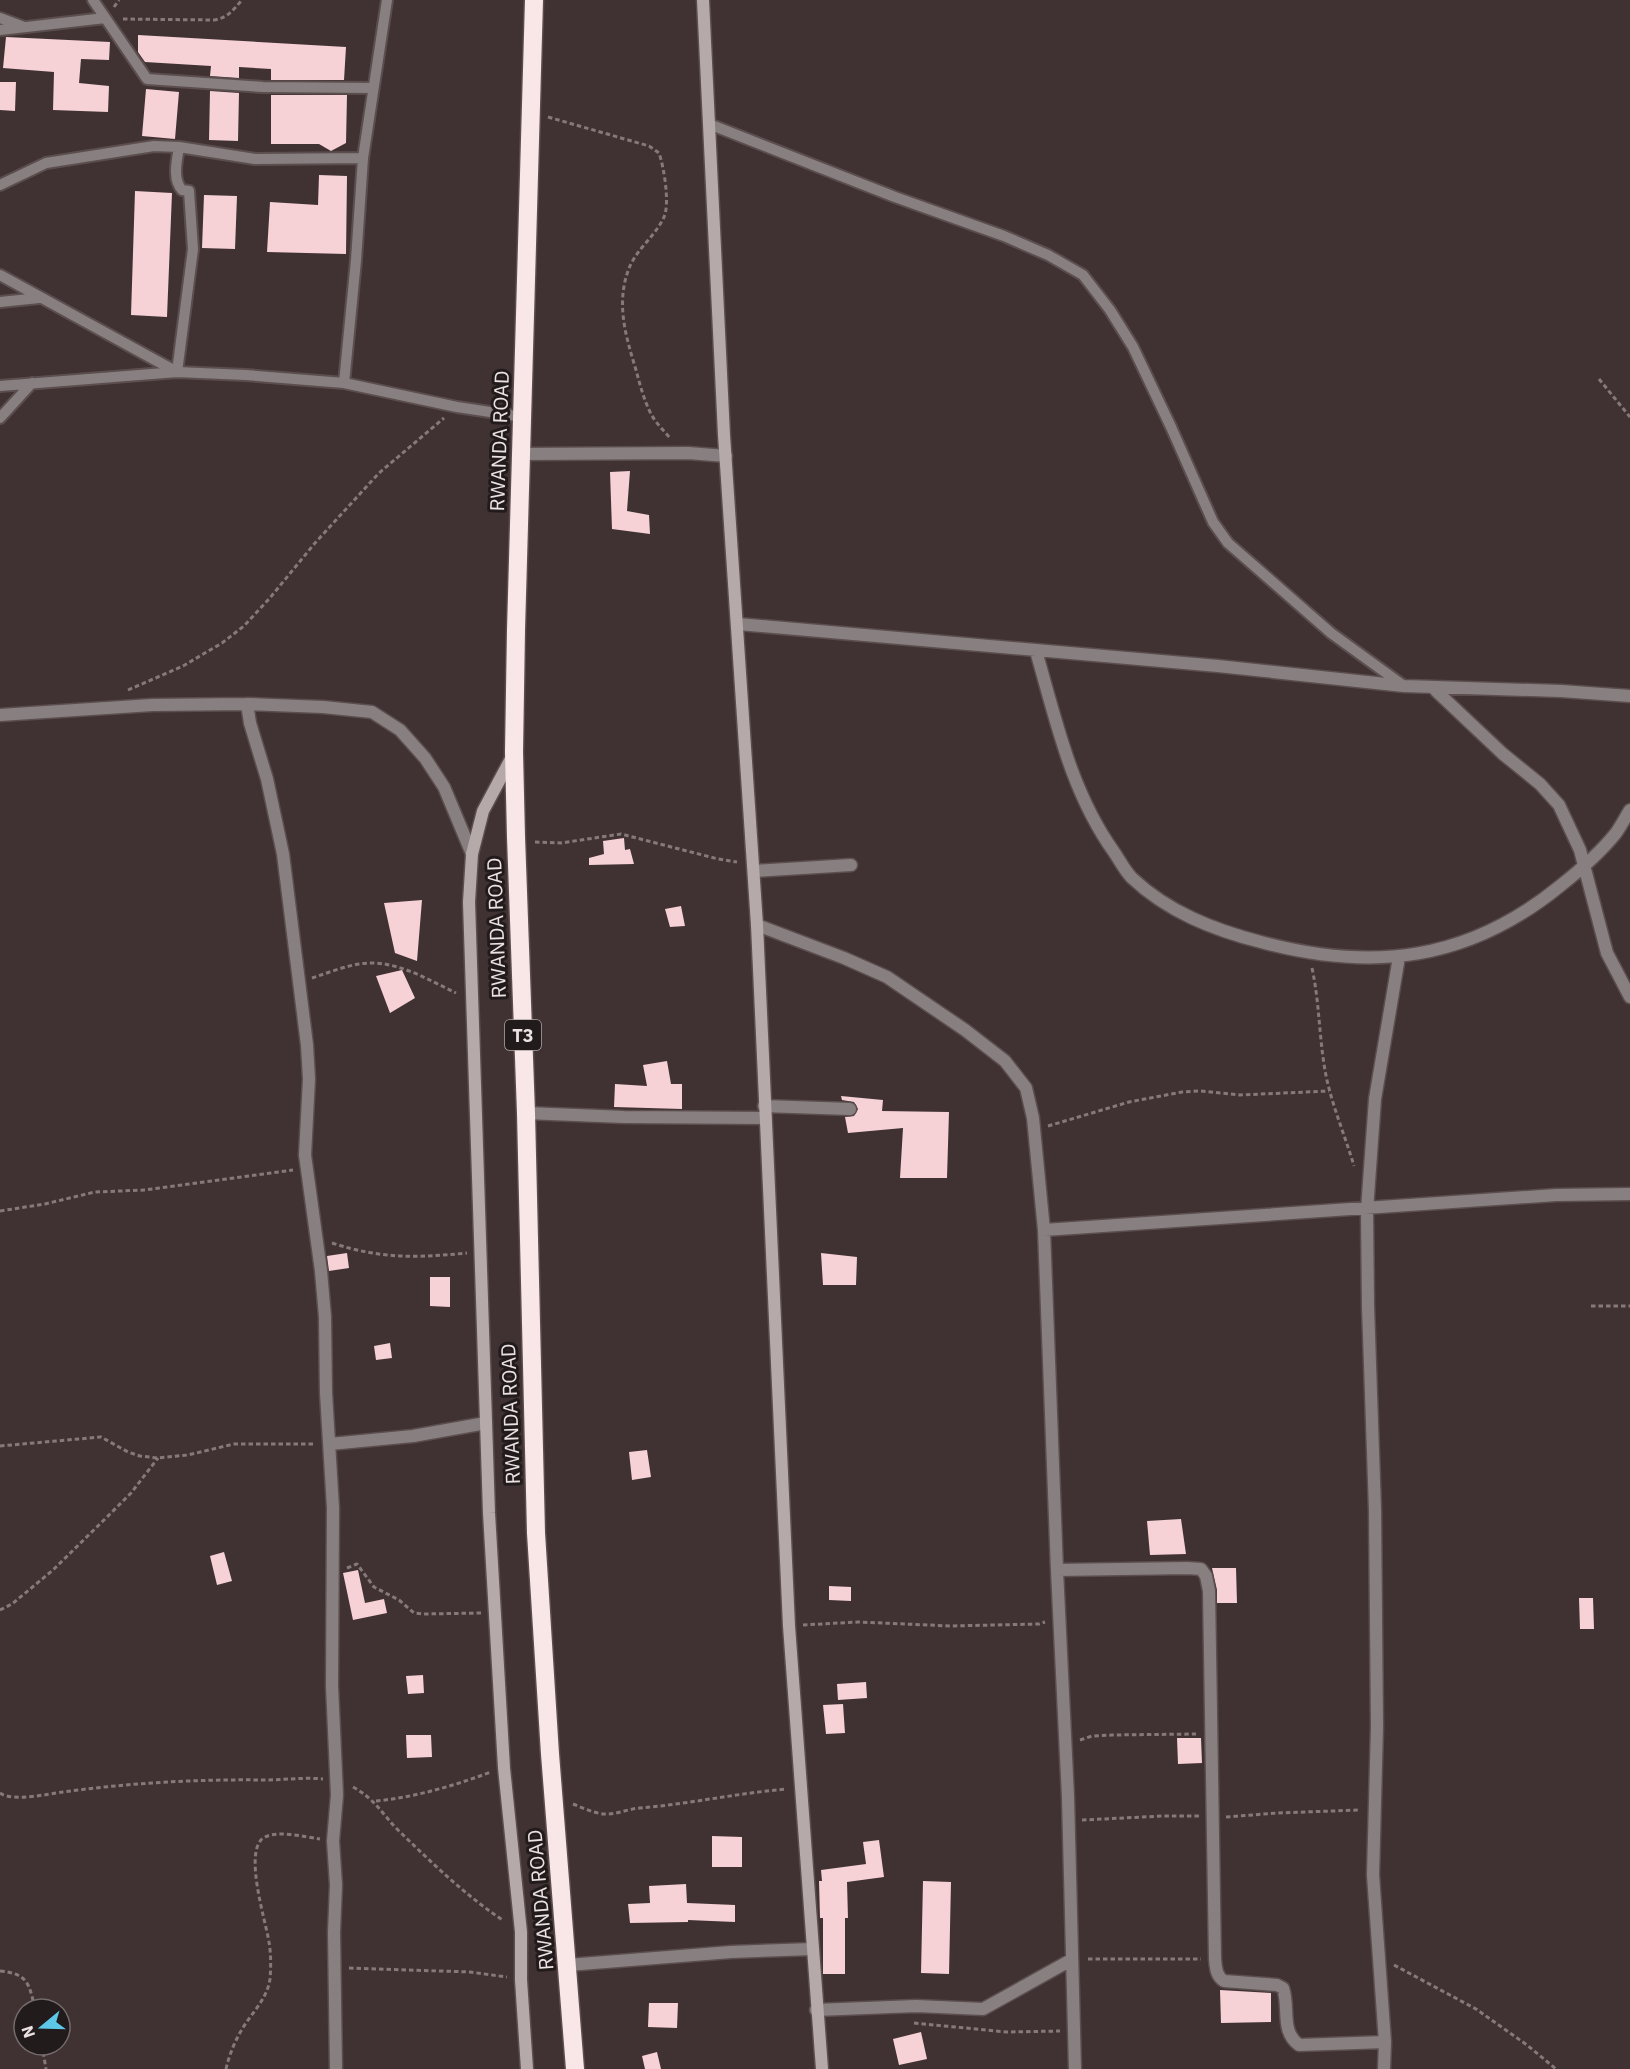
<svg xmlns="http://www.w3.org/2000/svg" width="1630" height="2069" font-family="'IBM Plex Sans',sans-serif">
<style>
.building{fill:#f6d1d5}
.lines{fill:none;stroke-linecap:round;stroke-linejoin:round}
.lane-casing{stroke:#5c4e4f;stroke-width:14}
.street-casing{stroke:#5c4e4f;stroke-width:15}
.secondary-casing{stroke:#5c4e4f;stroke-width:15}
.highway-casing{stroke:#5c4e4f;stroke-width:21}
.path{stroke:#86797a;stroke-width:3;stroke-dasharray:4.5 3;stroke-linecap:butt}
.lane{stroke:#888080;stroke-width:10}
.street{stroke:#888080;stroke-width:12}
.secondary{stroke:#b6a9aa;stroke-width:12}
.highway{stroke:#f9e6e7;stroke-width:18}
.labels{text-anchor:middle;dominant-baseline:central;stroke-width:6;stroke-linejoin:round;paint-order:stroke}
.shield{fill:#221b1c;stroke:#afa6a7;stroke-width:1.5}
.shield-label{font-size:18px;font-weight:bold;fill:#ece2e3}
.street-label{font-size:20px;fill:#ece2e3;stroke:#221b1c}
</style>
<rect width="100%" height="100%" fill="#403233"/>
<path class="building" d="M138,35L346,47L344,80H271V69L239,67V78L210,76L211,66L145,62L138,52Z
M6,37L110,42L109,60L81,59L79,83L109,86L108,112L53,110L54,72L3,68Z
M0,82H16L15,111L0,110Z
M146,89L179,92L175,139L142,136Z
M210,91L239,93L238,141L209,140Z
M271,95H347L346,143L331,151L319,144H271Z
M319,175L347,176L346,254L267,252L270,202L318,205Z
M135,191L172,193L167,317L131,315Z
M204,195L237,196L235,249L202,248Z
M630,471L627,511L649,515L650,534L612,529L610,472Z
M624,838L625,850L630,849L634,864L589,865V858L604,854L603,841Z
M422,900L417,961L395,953L384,903Z
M681,906L685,926L670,927L665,909Z
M402,970L415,998L390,1013L376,976Z
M667,1061L671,1084H682V1109L614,1107L615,1084L647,1086L643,1065Z
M841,1096L883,1100L882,1111L949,1112L947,1178H900L903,1128L848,1133L845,1117L854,1116L858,1109L854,1102L842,1100Z
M347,1253L349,1268L329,1271L327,1256Z
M821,1253L857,1257L856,1285H823Z
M430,1277H450V1307L430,1306Z
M390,1343L392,1358L376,1360L374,1346Z
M647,1450L651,1477L632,1480L629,1452Z
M1181,1519L1186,1554L1150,1555L1147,1521Z
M224,1552L232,1581L217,1585L210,1556Z
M1212,1568H1236L1237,1603H1217V1590Z
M358,1570L365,1603L384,1599L387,1613L353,1620L343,1573Z
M829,1586L851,1587V1601L829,1600Z
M1579,1598H1593L1594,1629H1580Z
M423,1675L424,1693L408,1694L406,1676Z
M866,1682L867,1698L838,1700L837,1684Z
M843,1704L845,1733L826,1734L823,1705Z
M406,1735H431L432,1757L407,1758Z
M1177,1738H1201L1202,1763L1178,1764Z
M712,1836L742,1837V1867H712Z
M879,1840L884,1877L847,1882L848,1918H845V1974H823V1918H820L819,1881H822L821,1870L866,1864L863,1842Z
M923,1881L951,1882L949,1974L921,1973Z
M686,1884L687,1903L735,1905V1922L688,1920V1922L630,1923L628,1904L650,1903L649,1886Z
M1220,1990L1271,1993V2022L1221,2023Z
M649,2003H678L677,2028L648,2027Z
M921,2032L927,2059L899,2065L893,2039Z
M657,2052L661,2069H645L642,2056Z"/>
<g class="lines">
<defs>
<path id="lane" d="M93,0L147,79L263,87L373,88
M0,18L24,27
M0,30L105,18
M709,124L895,197L1004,236L1048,255L1083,275L1110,310L1133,347L1171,427L1213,522L1228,543L1331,633L1404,686
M0,185L46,163L154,146L179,147L255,159L363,158
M0,275L177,372L193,249L189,191L182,190C172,179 177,160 179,147
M0,302L39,298
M344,383L356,260L363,158L387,0
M0,386L177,372L246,375L344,383L457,407L523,417
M0,418L32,383"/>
<path id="street" d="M522,454L688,453L726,456
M738,624L1218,666L1404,686L1561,691L1630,696
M1036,651C1056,720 1071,792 1114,852C1120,861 1125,871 1132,878C1168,912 1214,930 1261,942C1373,972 1468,961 1560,886C1579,871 1600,853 1616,833C1621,826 1625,818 1630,810
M1432,687L1503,754L1540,784L1559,805L1580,850L1607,953L1630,997
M247,704L250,723L267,779L283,854L307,1045L309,1079L305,1155L321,1271L325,1317L326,1393L333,1508L332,1686L337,1795L333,1841L336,1885L334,1932L336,2069
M0,715L152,705L247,704L323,707L372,712L400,730L425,758L444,787L472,854
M754,871L851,865
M757,925L844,958L887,977L965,1030L1005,1061L1026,1088L1033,1118L1044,1230L1057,1570L1068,1797L1075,2069
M764,1106L850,1109
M526,1113L624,1117L765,1118
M1044,1230L1556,1195L1630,1194
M330,1444L413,1436L486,1423
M1057,1570L1187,1568L1201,1569L1206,1576L1209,1591L1215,1959C1216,1968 1216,1976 1224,1981L1277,1985L1283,1988C1290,2008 1280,2031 1299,2045L1385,2042
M568,1965L731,1952L813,1949
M816,2010L916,2006L983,2009L1071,1960
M1384,2069L1385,2042L1373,1875L1377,1727L1375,1510L1368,1306L1367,1210L1375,1099L1399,957"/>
<path id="secondary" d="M703,0L724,435L757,925L789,1626L822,2069
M513,755L483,811L472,854L469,902L489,1513L504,1768L521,1932V1980L527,2069"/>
<path id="highway" d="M534,0L516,630L514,752L516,837L526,1113L536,1533L550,1754L575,2069"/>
</defs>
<use href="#lane" class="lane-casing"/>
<use href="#street" class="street-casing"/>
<use href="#secondary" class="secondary-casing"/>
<use href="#highway" class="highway-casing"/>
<path class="path" d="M114,7L119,0
M123,19L214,20C228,18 233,10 242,0
M548,117L649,146L659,153C664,167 670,204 664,217C655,237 635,250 628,271C616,305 626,337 636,370C640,385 644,400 651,414C656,423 664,431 671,439
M1599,379L1630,417
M128,690L183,666L222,643L244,626L269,599L315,543L379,473L444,418
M535,842L561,843L621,834L718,859L737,862
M1312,968C1319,1000 1319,1032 1324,1064C1329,1099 1344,1132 1354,1166
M312,978C331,972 351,963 372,963C401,963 431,981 456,993
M1048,1126L1129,1102L1182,1092L1200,1091L1240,1095L1329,1091
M0,1211L45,1204L95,1192L145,1190L293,1170
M332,1243C381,1259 417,1258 467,1253
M1591,1306H1630
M0,1446L101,1437L128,1452L140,1456L158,1458L188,1455L234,1444H313
M347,1568L357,1564L374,1587L399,1600L414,1613L423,1614L481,1613
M0,1610L12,1604L53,1570L104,1520L131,1493L158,1458
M803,1625L858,1622L951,1626L1039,1624L1045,1622
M1080,1740L1092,1736L1112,1735L1196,1734
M353,1787C375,1799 382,1814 399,1831C432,1863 466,1896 504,1921
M0,1793C12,1802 48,1794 63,1792C129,1783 197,1779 264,1780C284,1780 303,1777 323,1779
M376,1801C416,1797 453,1786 491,1772
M573,1804C583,1808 593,1813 604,1814C616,1815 627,1809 640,1808C689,1804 738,1793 787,1789
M1226,1817L1277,1813L1360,1810
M1082,1820L1163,1816H1199
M1088,1959H1201
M1394,1965L1476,2009L1527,2045L1556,2069
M349,1968L470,1972L507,1977
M0,1971C28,1974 29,1983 35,2009
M914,2023L1006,2032L1060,2031
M42,2045L46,2069
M226,2069C229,2056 234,2043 241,2031C251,2013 267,2000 270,1979C271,1968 271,1953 269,1942C266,1922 242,1848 265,1837C280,1830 304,1837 320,1839"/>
<use href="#lane" class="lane"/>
<use href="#street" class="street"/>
<use href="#secondary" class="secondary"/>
<use href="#highway" class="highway"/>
</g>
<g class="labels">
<rect class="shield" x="505" y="1020" width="36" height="30" rx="4.5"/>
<g class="shield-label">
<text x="523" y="1035">T3</text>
</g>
<g class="street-label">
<text transform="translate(499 441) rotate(-88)">RWANDA ROAD</text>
<text transform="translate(496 928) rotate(-92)">RWANDA ROAD</text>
<text transform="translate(510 1414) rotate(-92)">RWANDA ROAD</text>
<text transform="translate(540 1900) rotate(-95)">RWANDA ROAD</text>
</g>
</g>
<g transform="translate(42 2027) rotate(251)"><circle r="28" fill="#221b1c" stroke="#736b6c" stroke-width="1.5"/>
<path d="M0-4.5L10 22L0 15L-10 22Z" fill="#5dc7e8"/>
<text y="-9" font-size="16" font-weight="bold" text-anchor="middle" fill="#ece2e3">N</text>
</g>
</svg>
